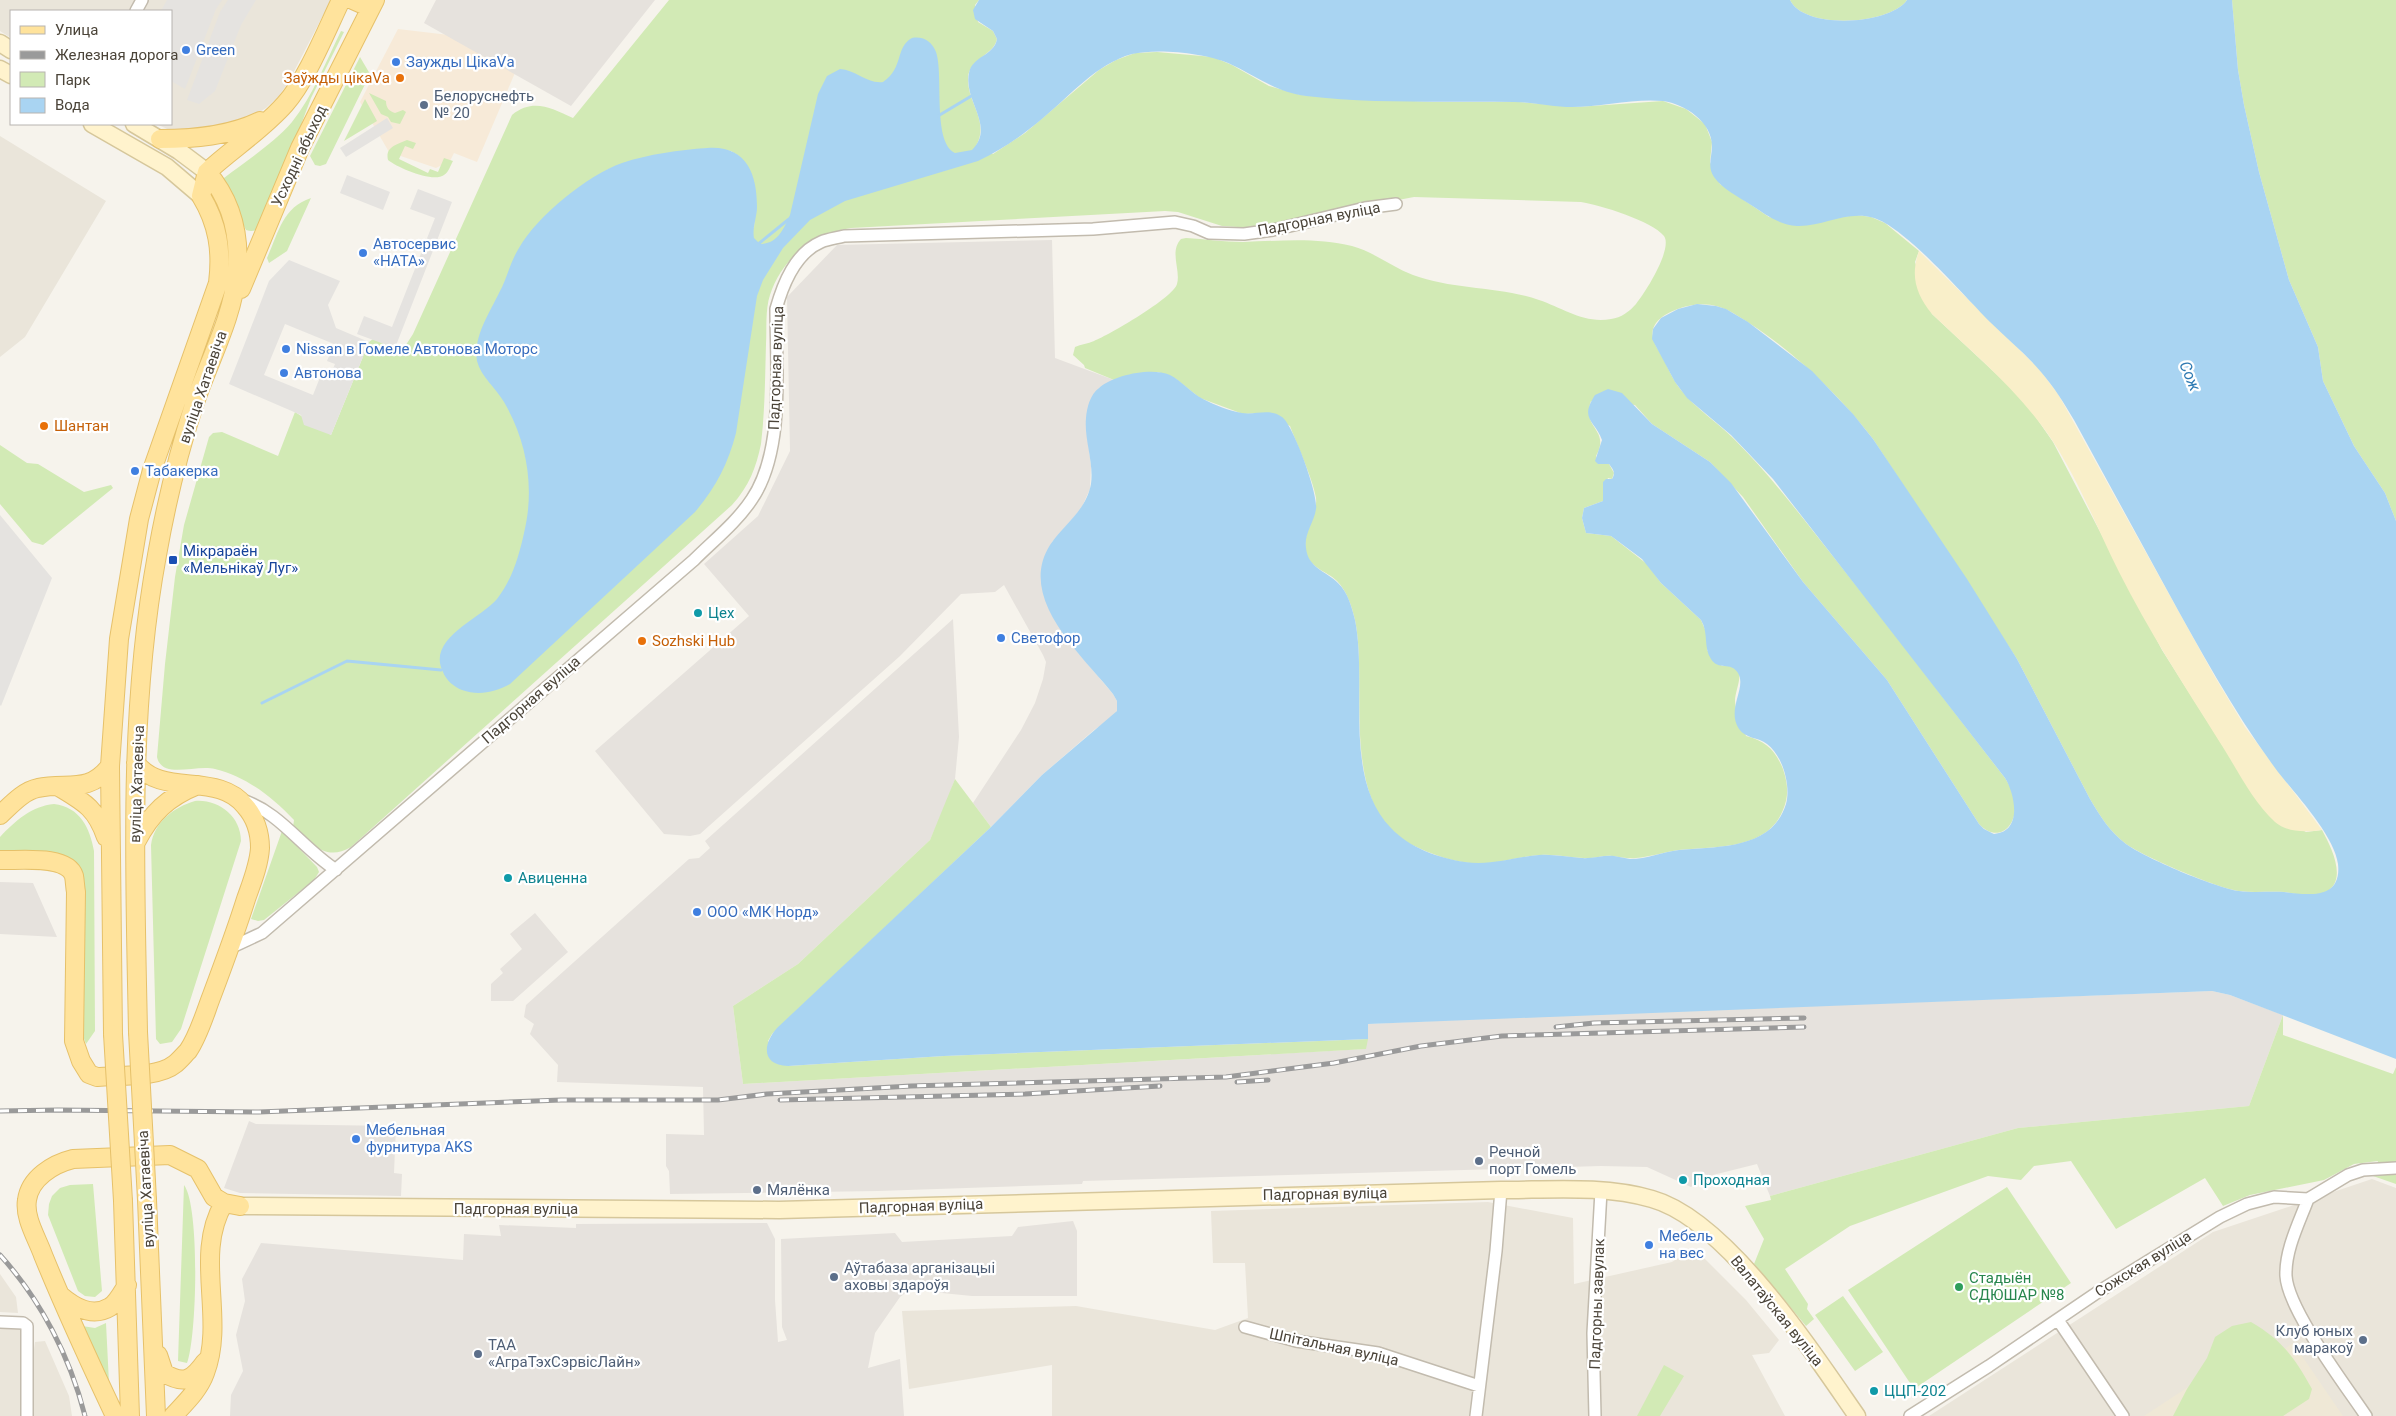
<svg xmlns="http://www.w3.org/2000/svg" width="2396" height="1416" font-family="Roboto,sans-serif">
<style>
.residential{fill:#eae5da}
.commercial{fill:#f7ead8}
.industrial{fill:#e6e2dd}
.education{fill:#efe8d6}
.green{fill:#d2eab5;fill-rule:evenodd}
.sand{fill:#f9efc9}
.parking{fill:#e5e3e0;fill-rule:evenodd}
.water{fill:#a9d4f2}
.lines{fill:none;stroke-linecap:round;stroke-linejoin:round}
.stream{stroke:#a9d4f2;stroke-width:3}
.street-casing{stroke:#c2bbae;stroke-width:14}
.secondary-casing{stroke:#d6c79b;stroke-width:19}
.primary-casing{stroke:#e6c16a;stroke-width:20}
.street{stroke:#fff;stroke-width:11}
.secondary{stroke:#fff3cd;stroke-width:16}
.primary{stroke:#ffe39c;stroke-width:18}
.rail-casing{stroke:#9a9a9a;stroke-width:5}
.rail{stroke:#fff;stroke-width:3;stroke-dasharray:9;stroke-linecap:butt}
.primary-bridge-casing{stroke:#e6c16a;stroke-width:20;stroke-linecap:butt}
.primary-bridge{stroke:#ffe39c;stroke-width:18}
.shop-dot{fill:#3f7fe0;stroke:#fff;stroke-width:2}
.food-dot{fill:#e8710a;stroke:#fff;stroke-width:2}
.service-dot{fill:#5c6f8a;stroke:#fff;stroke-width:2}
.transit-dot{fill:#1a4fb4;stroke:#fff;stroke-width:2}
.culture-dot{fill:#0f9aa8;stroke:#fff;stroke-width:2}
.leisure-dot{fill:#2e9e5b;stroke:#fff;stroke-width:2}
.labels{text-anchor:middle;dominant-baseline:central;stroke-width:4.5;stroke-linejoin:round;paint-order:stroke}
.shop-label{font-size:15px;fill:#366cbe;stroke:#fff;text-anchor:start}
.food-label{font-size:15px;fill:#c56008;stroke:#fff;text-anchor:start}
.service-label{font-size:15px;fill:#4e5e75;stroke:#fff;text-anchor:start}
.street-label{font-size:15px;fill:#4b4439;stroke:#fff}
.transit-label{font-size:15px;fill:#164399;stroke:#fff;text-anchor:start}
.culture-label{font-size:15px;fill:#0d838f;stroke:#fff;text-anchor:start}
.leisure-label{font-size:15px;fill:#27864d;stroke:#fff;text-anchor:start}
.water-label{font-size:16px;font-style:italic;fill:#2e7ab2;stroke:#fff}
</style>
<rect width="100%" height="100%" fill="#f6f3ec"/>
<path class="residential" d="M0,0H331L288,83L278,97L266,108L246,121L225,128L172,131L156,124H171V11H11V38L0,31Z
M0,136L106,201L25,337L0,357Z
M2372,1179L2396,1188V1416H1929L2213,1232Z
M1488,1202L1573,1218L1574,1284L1672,1262L1694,1248L1746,1300L1779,1340L1769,1353L1752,1355L1785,1416H1052V1365L909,1389L902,1311L1076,1306L1215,1330L1248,1318L1245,1263H1213L1211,1211Z
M0,1274L16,1297L18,1313L0,1312Z
M0,1325L22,1326L20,1416H0Z
M45,1341L69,1396L72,1416H30V1379L35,1342Z"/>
<path class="commercial" d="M398,29L449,35L517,68L477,162L454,153L450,161L436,168L389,152L360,102Z"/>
<path class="industrial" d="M436,0H655L571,106L424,23Z
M1052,240L1055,358L1114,380L1099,388L1086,424L1091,466L1090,489L1081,509L1052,542L1045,597L1064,636L1113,694L1117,701V711L1113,717L1094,730L1042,775L991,827L973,803L1021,730L1035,703L1043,679L1046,662L1043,655L1004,585L995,592L961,594L900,656L700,834L690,836L664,834L595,751L749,616L704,564L758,516L790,451L787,297L837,245Z
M953,619L959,737L955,779L945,806L930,840L798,964L733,1006L743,1084L1365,1049L1368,1024L1518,1017L2212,991L2230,995L2283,1015L2249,1106L2018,1128L1770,1196L1757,1164L1701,1178L1691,1187L1647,1167L1601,1166L1083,1181L1082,1184L878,1191L670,1194L669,1171L666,1166V1134L704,1135L703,1087L557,1082L558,1065L530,1034L534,1024L524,1017L526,1005L689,859L699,858L710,848L705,841Z
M0,882L33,883L57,937L0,934Z
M535,913L568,952L513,1001H491V984L503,973L500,969L522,949L510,934Z
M249,1121L256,1124L396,1126L394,1173L402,1174L401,1196L240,1193L224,1188Z
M1073,1221L1077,1231V1296H972L942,1293L918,1284L900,1297L875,1333L868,1368L900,1359L904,1416H230L231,1395L243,1371L236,1335L245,1301L242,1279L261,1243L463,1260L464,1234L501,1236L499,1225L576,1228V1224L767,1223L775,1239V1300L778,1342L787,1340L782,1327L781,1239L895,1233L902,1242L1012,1236L1018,1227Z"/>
<path class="education" d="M2293,1343L2343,1416H2144L2211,1372L2225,1389Z"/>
<path class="green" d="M669,0H979L975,5L978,22L993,31L997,39C994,55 969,59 968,78C967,103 990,121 976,146L993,154L1025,133L1099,70L1116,60L1135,53L1157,52L1213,57L1232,65L1269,86L1301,95L1432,102H1519L1577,107L1663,101L1686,109L1705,124L1712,142L1710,162L1720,184L1769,217L1811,224L1841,217L1857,215L1871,217L1885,223L1919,251L1915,262L1932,314L2008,385L2030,409L2053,442L2162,650L2247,784L2265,809L2306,832L2322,830C2334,852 2353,892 2311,896C2302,896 2293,893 2285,892C2269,891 2254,893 2239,891C2216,888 2145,857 2126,844C2110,832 2100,816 2090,799L2017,659L1873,439C1834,389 1787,345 1733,313C1719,305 1704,302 1688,306C1674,309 1649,319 1653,337C1654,345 1660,352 1664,360C1669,370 1673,380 1681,390C1696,409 1717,422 1734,439C1770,475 1797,511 1828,550C1888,625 1946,702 2005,778C2010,786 2014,794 2015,803C2017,827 1998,844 1979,824L1887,680L1803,582L1743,497L1710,462L1652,424L1635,405L1591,401C1581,429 1611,429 1596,456L1598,464H1609L1614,473L1612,479L1608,478L1603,491V501L1584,508L1582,518L1586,533L1611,536L1647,564L1661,583L1701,620L1707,634V650L1722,666C1751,663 1735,687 1735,701C1735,712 1743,726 1746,736C1766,741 1775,750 1783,769C1788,784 1789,796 1783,810C1767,851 1713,846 1678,850C1664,852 1650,857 1636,858C1628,859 1621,857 1612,856C1603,855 1594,859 1584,858C1570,858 1556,854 1541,855C1524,856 1507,861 1490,863C1463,866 1435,856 1412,845C1337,807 1369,687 1355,620C1352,607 1347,591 1337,581C1327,571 1311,569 1306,553C1301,533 1318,517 1316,498C1313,479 1297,445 1290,426L1262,413L1243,414L1200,398L1176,379L1158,372L1137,374L1114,380L1085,368L1084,365L1073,355L1075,347C1081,344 1088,344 1094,341C1109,335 1173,298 1177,284C1181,270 1169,252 1181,239L1186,238C1205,239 1224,242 1243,242C1280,241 1315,237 1352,246C1374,252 1392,267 1413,275C1453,290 1499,286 1539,300C1563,308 1584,324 1611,319C1621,318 1630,311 1636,304C1645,293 1673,249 1664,236C1652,221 1600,205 1581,202L1414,197L1255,227H1238L1222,226L1178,212L1165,211L851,228C813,234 782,258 770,295C765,310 767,329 766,344C765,378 765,411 761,444C756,468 749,486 732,505L351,847C326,862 311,844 293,827L294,820C272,797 247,777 215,769C196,764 162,780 157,757L165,664L175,577L184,525L209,437L213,433L222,432L278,456L295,412L331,435L369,342L373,339L402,351L413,334L512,115C533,98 551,108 573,118ZM709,148L731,151L739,156L756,193L754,228L607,170C639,155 674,153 709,148Z
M1790,0H1907C1890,25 1804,30 1790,0Z
M2232,0H2396V521L2385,493L2354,446L2323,381L2318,347L2289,280L2259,172L2244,105L2238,70Z
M341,31L344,32L311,98L266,219C260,226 257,234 246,230L223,185L224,178C247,160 273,144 292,122C313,96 326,61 341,31Z
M360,57L370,74L326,164L320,166L315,165L310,156Z
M369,93L386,101C386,108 389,111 395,113L403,110L406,112L400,124L391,122L388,117L381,114Z
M365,99L377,121L344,141Z
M407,140L416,143L413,149L405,146L399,159L428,173L430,169L438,172L444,158L453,161C450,166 449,172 444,175C433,183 398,168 388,160C385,147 396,145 407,140Z
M311,198L287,251L269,263L267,258C279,232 282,208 311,198Z
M0,445L27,463L38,464L84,492L111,485L113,488L43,545L32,542L0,504Z
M955,779L991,827L772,1034L768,1041L788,1066L944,1056L1368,1039L1366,1049L743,1084L733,1006L798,964L930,840Z
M195,801C218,799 241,816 241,841L181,1029L172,1042L160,1044L156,1039L151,845C154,822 174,807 195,801Z
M54,804C80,807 90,828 94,851L95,1031L86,1044L81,1031L80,871L0,851V837C15,821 32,806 54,804Z
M282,831L317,867L319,872L314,880L264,920L258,921L251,919Z
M2283,1015V1035L2393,1074L2396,1067V1184L2373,1176L2378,1161L2354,1164L2324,1180L2250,1195L2223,1206L2205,1178L2116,1229L2071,1161L2034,1166L2021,1180L1988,1176L1850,1226L1785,1269L1808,1304L1807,1309L1814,1319L1806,1326L1754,1264L1764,1239L1745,1206L1771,1200L1770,1196L2018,1128L2249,1106Z
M93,1184L102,1291L95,1297L85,1296L78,1291L48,1215L49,1204L52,1196L60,1188L70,1185Z
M184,1185C200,1206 197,1337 187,1363L178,1361Z
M2007,1187L2071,1283L1914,1389L1848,1290Z
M1843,1296L1883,1352L1855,1371L1815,1315Z
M2251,1322C2282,1340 2295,1358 2312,1389L2309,1399L2283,1416H2173L2187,1389L2207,1358L2215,1337L2232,1326Z
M106,1323L109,1383L82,1326L95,1328Z
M1664,1365L1684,1376L1660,1416H1637Z"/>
<path class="sand" d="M1919,251L2039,369L2058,394L2215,677L2245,727L2322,830C2306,832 2288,833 2275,822C2252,801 2236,767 2219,741C2184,685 2148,630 2119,572C2097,528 2079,481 2052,440C2019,391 1975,355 1932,314C1916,294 1910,276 1919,251Z"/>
<path class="parking" d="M167,0H222L216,9L185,89L171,81V11H161Z
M228,0H256L241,25L215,91L199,104L187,100L220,12Z
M387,118L393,128L346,157L340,148Z
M347,175L390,192L383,210L340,193Z
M418,189L452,202L395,348L357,334L364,316L392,327L435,218L410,209Z
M289,260L340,281L328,305L336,328L369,342L331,435L304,425L301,415L229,384L269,281ZM285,324L334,344L327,361L335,364L329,378L321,375L313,395L264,375Z
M0,515L52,578L1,706L0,705Z"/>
<path class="water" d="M979,0H1790C1804,30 1890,25 1907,0H2232L2238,70L2244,105L2259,172L2289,280L2318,347L2323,381L2354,446L2385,493L2396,521V1059L2230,995L2212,991L1368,1024V1039L944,1056L788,1066C762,1065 762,1045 777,1028L991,827L1042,775L1117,711V701L1113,694C1083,656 1016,599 1050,545C1064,524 1086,511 1091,484C1094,462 1084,440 1086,418C1087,407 1090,395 1099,388C1114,375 1151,367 1170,375C1182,381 1191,393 1203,399C1215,405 1229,411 1242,413C1256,415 1270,408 1282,417C1293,424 1319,496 1316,509C1314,523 1304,533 1306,548C1308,568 1326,571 1338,583C1348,592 1352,608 1355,620C1368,685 1342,778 1391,828C1410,848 1438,858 1465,862C1490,866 1514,857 1539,855C1553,854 1567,857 1581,858C1592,859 1603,855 1614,856C1619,857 1625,858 1630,859C1647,859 1662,852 1679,850C1717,846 1772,850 1786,804C1791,786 1783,756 1767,744C1758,737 1746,739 1739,729C1726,709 1747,688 1738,673C1731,661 1718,671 1711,659C1703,647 1709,633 1701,620L1661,583L1642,559L1611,536L1586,533L1582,518L1584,508L1603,501V482L1606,479H1612C1616,473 1613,469 1609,464H1598L1595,461L1602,440C1595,420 1579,420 1595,395L1608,389L1622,393L1652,424L1710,462L1731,483L1803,582L1887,680L1979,824L1984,829L1994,834C2023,832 2015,794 2005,778L1773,479L1731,435L1687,398L1675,382L1652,339L1653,329L1661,318L1678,309L1697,304L1716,306L1726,309L1748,322L1812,371L1853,414L1873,439L1967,579L2017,659L2090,799C2100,816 2110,832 2126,844C2145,858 2216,888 2239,891C2254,893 2270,891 2284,892C2307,895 2342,900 2338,864C2334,835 2296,795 2278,772C2235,714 2201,652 2167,590C2136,533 2105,477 2074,420C2064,403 2054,387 2041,372C2026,354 2007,339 1990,322C1964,296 1906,228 1874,218C1846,210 1824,227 1797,226C1779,225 1765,214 1751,205C1739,197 1722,189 1714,177C1707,167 1712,157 1712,146C1712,122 1685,104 1663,101C1635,98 1601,107 1572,107C1553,107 1534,102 1514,102C1445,101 1375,104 1306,96C1275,92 1255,75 1228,63C1205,53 1157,48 1132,54C1096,64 1071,95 1043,118C1023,135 1002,150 978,161L845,201L810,220L783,248L763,280L757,296L736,433C728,464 716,487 695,512L510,684C495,692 479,696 462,690C454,687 446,680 443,672C426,639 480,619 497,599C512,580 519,556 524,533C535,488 527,441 504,402C496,388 481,377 477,361C473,337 489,314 499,293C507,279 510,262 519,248C537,216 588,175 622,163C649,154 679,150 707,148C746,145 757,173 757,207C757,217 752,228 754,238L760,244C778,244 784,228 790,215L818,94L827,76L840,69C856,70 867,84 883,82C904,68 895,47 912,38C924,36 932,42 936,52C944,75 932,142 955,153L972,150C996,126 963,101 969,73C972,56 994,56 997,39L993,31L975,19L973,10Z"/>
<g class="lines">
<path class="stream" d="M938,116L973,95
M757,245L789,219
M262,703L347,661L441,670"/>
<defs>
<path id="street" d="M136,11L142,0
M242,800C280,812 302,848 336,870
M230,948L262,933L694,560C713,541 737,522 752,499C785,450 776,367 776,309C783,284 795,253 821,242C828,239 837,238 844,236L1093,229L1175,222L1193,226L1209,233L1244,234L1273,230L1365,208L1396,204
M2308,1199C2299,1223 2285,1250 2286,1276C2288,1310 2346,1386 2366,1416
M2058,1320L2123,1416
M0,1322L23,1323L27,1326V1416
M1245,1327L1296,1341L1378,1353L1479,1386
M1476,1416L1496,1251L1501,1190
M1595,1416L1593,1333L1601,1191
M1910,1416L1989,1366L2098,1292L2220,1217L2247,1204L2274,1197L2308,1199L2348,1175L2363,1170L2396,1168"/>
<path id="secondary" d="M0,43L11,50
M0,69L11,75
M92,124L167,167L201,196
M134,124L179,151L207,172
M240,1206L779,1210L1501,1190C1550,1190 1604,1185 1652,1199C1727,1220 1813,1353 1857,1416"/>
<path id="primary" d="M353,0L371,8
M160,139C194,139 229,136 260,121
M207,172C232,149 262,130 285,104C306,81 327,29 341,0
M241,289L300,148L375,0
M59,787C84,802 96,808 106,837
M0,815C11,805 23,791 38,788C66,781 88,795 110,766
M136,842C151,813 168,797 198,785
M0,860C17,861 67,854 74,876C75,881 75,887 76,892L74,1041L81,1061L89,1074L97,1077C119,1075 158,1078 175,1064C179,1061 184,1055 188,1051C199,1035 205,1013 212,995C224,963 236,931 246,899C252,882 259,865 260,848C260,833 255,817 245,806C218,771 161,798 136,763
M138,1032C135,874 128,712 157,555C166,504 178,454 194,405C209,360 233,318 237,271C240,234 231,200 207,172
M113,1034L110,766L119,639L139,519L152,470L218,283C222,251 218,224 201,196L207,172
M147,1200L156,1416
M123,1201L130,1416
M60,1295C74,1307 92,1318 110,1307C117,1303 123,1291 127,1285
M158,1355L164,1373C184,1385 192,1380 205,1362
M115,1416C90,1363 65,1309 43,1255C37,1238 24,1218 27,1200C30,1178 53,1164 73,1159L170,1155L198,1169L214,1197L224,1203L240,1206
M173,1416C185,1403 199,1390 205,1373C226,1318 193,1255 224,1203"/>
</defs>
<use href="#street" class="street-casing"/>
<use href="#secondary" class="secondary-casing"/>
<use href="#primary" class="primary-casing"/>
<use href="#street" class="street"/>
<use href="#secondary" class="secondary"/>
<use href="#primary" class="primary"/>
<defs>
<path id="rail" d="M1556,1027L1594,1023L1804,1018
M1237,1082L1268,1080
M780,1100L1025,1094L1160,1086
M0,1111L58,1110L259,1112L561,1100H718L767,1094L911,1086L1226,1077L1334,1063L1421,1046L1502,1036L1804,1027
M0,1255C41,1300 70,1357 85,1416"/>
</defs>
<use href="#rail" class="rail-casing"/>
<use href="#rail" class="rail"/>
<defs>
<path id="primary-bridge" d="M138,1032L147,1200
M113,1034L123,1201"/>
</defs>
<use href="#primary-bridge" class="primary-bridge-casing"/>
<use href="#primary-bridge" class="primary-bridge"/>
</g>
<g class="shop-dot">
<circle cx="186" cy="50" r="5"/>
<circle cx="396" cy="62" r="5"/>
<circle cx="363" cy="253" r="5"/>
<circle cx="286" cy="349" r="5"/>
<circle cx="284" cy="373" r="5"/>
<circle cx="135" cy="471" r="5"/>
<circle cx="1001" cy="638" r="5"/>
<circle cx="697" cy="912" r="5"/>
<circle cx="356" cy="1139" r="5"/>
<circle cx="1649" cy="1245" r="5"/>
</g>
<g class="food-dot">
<circle cx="400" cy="78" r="5"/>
<circle cx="44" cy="426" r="5"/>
<circle cx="642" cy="641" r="5"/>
</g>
<g class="service-dot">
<circle cx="424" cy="105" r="5"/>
<circle cx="1479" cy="1161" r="5"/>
<circle cx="757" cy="1190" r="5"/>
<circle cx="834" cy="1277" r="5"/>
<circle cx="2363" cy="1340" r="5"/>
<circle cx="478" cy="1354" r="5"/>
</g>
<rect class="transit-dot" x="168" y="555" width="10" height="10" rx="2.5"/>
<g class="culture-dot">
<circle cx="698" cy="613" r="5"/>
<circle cx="508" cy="878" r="5"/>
<circle cx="1683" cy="1180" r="5"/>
<circle cx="1874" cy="1391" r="5"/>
</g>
<circle class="leisure-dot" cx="1959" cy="1287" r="5"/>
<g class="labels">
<g class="shop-label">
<text x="196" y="50">Green</text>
<text x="406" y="62">Заужды ЦікаVа</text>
<text x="373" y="244">Автосервис<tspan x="373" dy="17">«НАТА»</tspan></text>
<text x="296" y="349">Nissan в Гомеле Автонова Моторс</text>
<text x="294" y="373">Автонова</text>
<text x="145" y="471">Табакерка</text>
<text x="1011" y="638">Светофор</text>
<text x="707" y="912">ООО «МК Норд»</text>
<text x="366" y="1130">Мебельная<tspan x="366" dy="17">фурнитура AKS</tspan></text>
<text x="1659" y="1236">Мебель<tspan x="1659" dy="17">на вес</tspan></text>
</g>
<g class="food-label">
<text x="390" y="78" text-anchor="end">Заўжды цікаVа</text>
<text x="54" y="426">Шантан</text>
<text x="652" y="641">Sozhski Hub</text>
</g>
<g class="service-label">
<text x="434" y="96">Белоруснефть<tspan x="434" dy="17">№ 20</tspan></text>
<text x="1489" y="1152">Речной<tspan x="1489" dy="17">порт Гомель</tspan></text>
<text x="767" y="1190">Мялёнка</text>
<text x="844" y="1268">Аўтабаза арганізацыі<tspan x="844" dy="17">аховы здароўя</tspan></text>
<text x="2353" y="1331" text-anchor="end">Клуб юных<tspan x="2353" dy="17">маракоў</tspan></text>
<text x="488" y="1345">ТАА<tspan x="488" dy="17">«АграТэхСэрвісЛайн»</tspan></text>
</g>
<g class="street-label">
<text transform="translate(299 156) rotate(-65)">Усходні абыход</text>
<text transform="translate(1319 219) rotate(-11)">Падгорная вуліца</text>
<text transform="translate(776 368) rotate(-88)">Падгорная вуліца</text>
<text transform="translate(203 387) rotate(-71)">вуліца Хатаевіча</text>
<text transform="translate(531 700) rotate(-41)">Падгорная вуліца</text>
<text transform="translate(137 784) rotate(-88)">вуліца Хатаевіча</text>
<text transform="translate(146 1189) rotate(-93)">вуліца Хатаевіча</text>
<text transform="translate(1325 1194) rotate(-1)">Падгорная вуліца</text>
<text transform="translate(921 1206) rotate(-2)">Падгорная вуліца</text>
<text x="516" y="1209">Падгорная вуліца</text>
<text transform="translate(2143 1264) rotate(-32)">Сожская вуліца</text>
<text transform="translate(1597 1304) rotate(-88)">Падгорны завулак</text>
<text transform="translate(1777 1311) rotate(51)">Валатаўская вуліца</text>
<text transform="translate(1334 1347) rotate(12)">Шпітальная вуліца</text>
</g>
<g class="transit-label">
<text x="183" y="551">Мікрараён<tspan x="183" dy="17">«Мельнікаў Луг»</tspan></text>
</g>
<g class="culture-label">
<text x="708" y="613">Цех</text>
<text x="518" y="878">Авиценна</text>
<text x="1693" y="1180">Проходная</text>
<text x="1884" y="1391">ЦЦП-202</text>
</g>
<g class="leisure-label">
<text x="1969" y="1278">Стадыён<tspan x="1969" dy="17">СДЮШАР №8</tspan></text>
</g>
<g class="water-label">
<text transform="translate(2190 376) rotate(67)">Сож</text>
</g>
</g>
<rect x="10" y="10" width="162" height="115" fill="#ffffff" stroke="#b7b4b0"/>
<rect x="20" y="26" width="25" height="8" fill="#ffe39c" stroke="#b7b4b0"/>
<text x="55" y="35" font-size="15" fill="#4b4439">Улица</text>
<rect x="20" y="51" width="25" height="8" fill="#9a9a9a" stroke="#b7b4b0"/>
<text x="55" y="60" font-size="15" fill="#4b4439">Железная дорога</text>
<rect x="20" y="72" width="25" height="15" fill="#d2eab5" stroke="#b7b4b0"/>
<text x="55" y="85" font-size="15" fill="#4b4439">Парк</text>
<rect x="20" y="98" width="25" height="15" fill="#a9d4f2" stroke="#b7b4b0"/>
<text x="55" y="110" font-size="15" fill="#4b4439">Вода</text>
</svg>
